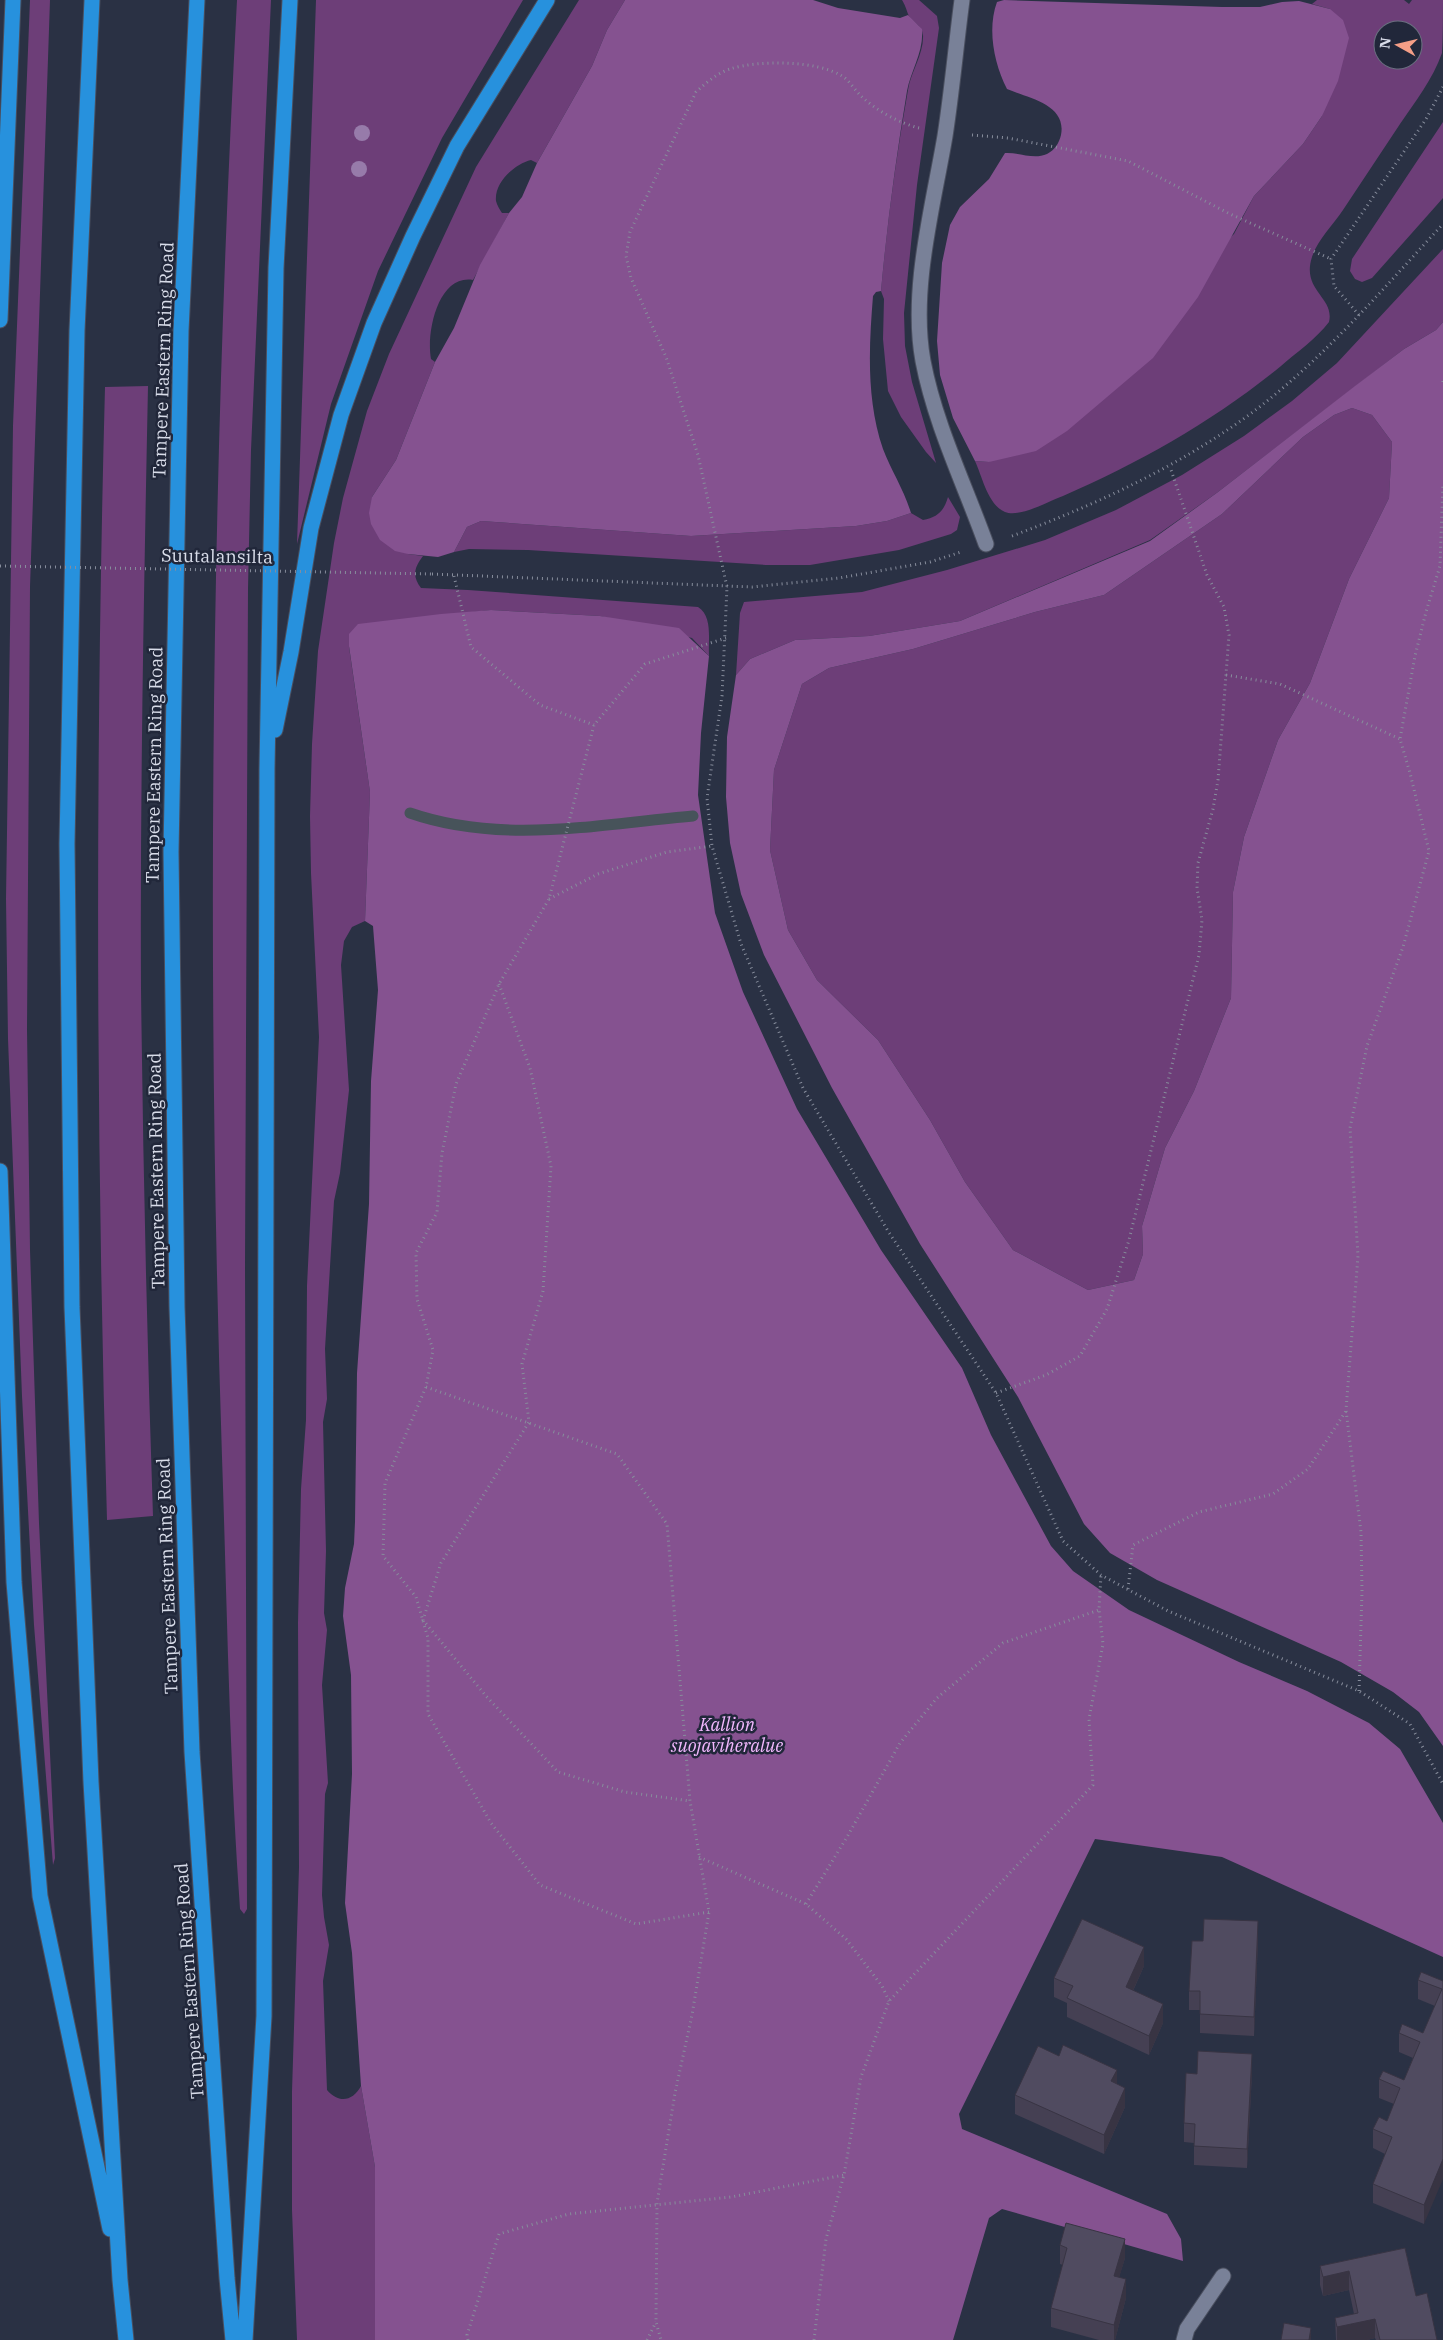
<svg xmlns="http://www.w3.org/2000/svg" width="1443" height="2340" font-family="'IBM Plex Serif',serif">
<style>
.green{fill:#6d3e78;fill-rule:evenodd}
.forest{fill:#855290;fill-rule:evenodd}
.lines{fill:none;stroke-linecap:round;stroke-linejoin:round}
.stream{stroke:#47535a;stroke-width:11}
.service-casing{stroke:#4a4f5f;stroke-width:17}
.minor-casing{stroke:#4a4f5f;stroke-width:17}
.motorway-casing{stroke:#4a4f5f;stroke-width:17}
.path{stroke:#878d9c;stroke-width:3;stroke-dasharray:1 4;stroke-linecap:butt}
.service{stroke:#798198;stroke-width:15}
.minor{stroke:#798198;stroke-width:15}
.motorway{stroke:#2791dd;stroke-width:15}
.path-bridge{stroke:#878d9c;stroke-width:3;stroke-dasharray:1 4;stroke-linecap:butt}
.tree{fill:#977baa}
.wall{fill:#454053}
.shaded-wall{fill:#383443}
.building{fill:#504b60;stroke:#383443}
.labels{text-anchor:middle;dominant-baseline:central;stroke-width:5;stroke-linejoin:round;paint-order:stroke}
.street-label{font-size:18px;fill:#d8dce9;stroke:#21273a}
.park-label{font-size:18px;font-style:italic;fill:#f1b7fd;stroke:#21273a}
</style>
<rect width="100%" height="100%" fill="#2a3144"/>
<path class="green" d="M30,0H50L30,587L27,1029L30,1250L39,1523L55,1858L53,1865L34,1625L22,1396L8,1039L6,899L13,426Z
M237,0H271L251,450L248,589L245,1265L247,1909L244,1914L240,1909L239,1894C229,1749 227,1602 222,1457C206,971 211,485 237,0Z
M316,0H523L442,138L378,271L331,404L297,544Z
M579,0H625L607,30L592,66L537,163L531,160C515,164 494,182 496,201C497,205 500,210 502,213H509L473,280C438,274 426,333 431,359L435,362L396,460L372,497L408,554L423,556C414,568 412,576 421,588L468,590L698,607C713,616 708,640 709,656L692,638L600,616L491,610L417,618L349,647L370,792L365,921L352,927L344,941L341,965L349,1090L340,1173L334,1201L325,1349L327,1399L323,1422L326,1551L324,1613L327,1630L322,1685L328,1783L325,1794L322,1895L324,1917L329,1945L323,1981L327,2090C339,2104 353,2101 361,2086L375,2167V2340H297L292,2210V2092L299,1867L298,1623L301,1489L306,1420L307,1286L319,1037L311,873L310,816L312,744L318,651L334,543L343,498L367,411L389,354L476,167Z
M902,0H919L937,16L939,28L917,185L904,313L905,346L912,382L936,463L926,452L901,417L888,391L883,339L884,299L881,291C887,224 896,157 908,90C911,71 924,54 923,35C922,24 911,22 908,14C906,8 905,5 902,0Z
M1317,0H1404L1409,4L1412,0H1443C1443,14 1443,41 1442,53C1433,79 1415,102 1400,124C1381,153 1362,181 1343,210C1333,225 1318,239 1312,257C1301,291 1335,297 1329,322C1316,339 1297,352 1281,366C1215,420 1141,462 1063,496C1049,501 1020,518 1005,512C988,505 982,476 975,461L989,462L1234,234L1254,196L1303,144L1322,116L1330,9L1312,4ZM1383,30H1413V60H1383Z
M1443,122V198L1372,278L1362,282L1355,279L1350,271L1352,259Z
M1443,249V322L1436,330L1404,349L1218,492L1150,540L960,621L869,636L795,640L750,659L736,675L740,613L744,602L862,592L947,570L1045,540L1116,510L1182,475L1244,436L1292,401L1337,363Z
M148,386C144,586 140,787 141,988C143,1164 147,1340 153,1516L107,1520C96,1142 95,764 105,387Z
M1352,408L1372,415L1392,442L1389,498L1349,579L1310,683L1278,740L1244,837L1233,892L1231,998L1194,1091L1165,1148L1142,1226L1143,1254L1134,1280L1088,1290L1013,1250L965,1182L930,1120L878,1040L817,980L788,930L770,850L774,770L802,684L829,668L913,649L1035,612L1104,595L1222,514L1303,437L1334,415Z
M948,497L960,517L957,530L951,534L899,550L810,565H766L528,550L469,549L454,552L467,527L481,521L691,536L856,526L887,521L911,513L923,520C938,517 944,511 948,497Z"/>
<path class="forest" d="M625,0H813L838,8L900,18L908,15L922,29C924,52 911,70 907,91C896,158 887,224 881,291L876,292L873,296C869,346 866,399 883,449C891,470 904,490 911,513L887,521L856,526L691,536L481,521L467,527L454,552L438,557L408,554L395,551L380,540L371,524L369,513L372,497L396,460L435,362L454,328L480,265L509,213L522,197L537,163L592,66L607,30Z
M1004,0L1222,7H1260L1282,2L1299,1L1330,9L1343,20L1349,38L1338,81L1322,116L1303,144L1254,196L1198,297L1153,358L1067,431L1036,451L989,462L975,461L953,418L940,375L937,341L942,263L950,225L960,207L989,179L1005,153C1019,152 1033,160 1047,154C1055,150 1059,143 1061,135C1067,104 1028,98 1007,89C994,64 987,29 997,2Z
M1443,322V1746L1419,1712L1393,1692L1341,1662L1157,1580L1110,1553L1084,1524L1018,1397L920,1244L832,1088L764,955L741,894L730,843L726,797L727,737L736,675L750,659L795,640L869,636L960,621L1150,541L1218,492L1355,386L1404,349L1436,330ZM1352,408L1372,415L1392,442L1389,498L1349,579L1310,683L1278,740L1244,837L1233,892L1231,998L1194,1091L1165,1148L1142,1226L1143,1254L1134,1280L1088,1290L1013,1250L965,1182L930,1120L878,1040L817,980L788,930L770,850L774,770L802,684L829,668L913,649L1035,612L1104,595L1222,514L1303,437L1334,415Z
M491,610L600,616L679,628L709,656L701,733L698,795L715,913L743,992L797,1109L881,1250L962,1368L991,1435L1051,1546L1073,1571L1129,1610L1239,1662L1307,1691L1369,1723L1400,1749L1443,1823V1957L1222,1857L1095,1839L959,2114L962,2129L1167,2214L1181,2239L1183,2261L1002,2209L989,2218L953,2340H375V2167L361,2086L352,1953L345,1903L352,1774L351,1675L343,1616L345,1588L354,1544L355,1522L357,1373L369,1204L371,1081L378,990L373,926L365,921L370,792L349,646V634L358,624L441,614Z"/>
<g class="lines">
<path class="stream" d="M410,813C502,845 599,824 693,816"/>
<defs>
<path id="service" d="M962,0C956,45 952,91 945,136C933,207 910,290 923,361C935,424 964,483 986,544"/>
<path id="minor" d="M1184,2340L1187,2329L1223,2276"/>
<path id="motorway" d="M92,0L77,331L67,844L72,1307L91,1782L120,2280L126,2340
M197,0L181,331L171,852L177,1307L192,1752L227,2278L233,2340
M0,320L13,0
M275,730L291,652L311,528L341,415L374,323L413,236L457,146L547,0
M0,1171L14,1582L40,1896L110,2229
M245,2340L264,2016L267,769L276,268L290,0"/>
</defs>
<use href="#service" class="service-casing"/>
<use href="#minor" class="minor-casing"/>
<use href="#motorway" class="motorway-casing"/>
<path class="path" d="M919,128C899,123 875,110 860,95C854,89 849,80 842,76C816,60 758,60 730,69C717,73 706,83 696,92L630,232L626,256L631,278L666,357L698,455L727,587L722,696L707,798L712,846L741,944L803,1088L888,1231L996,1393L1063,1541L1101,1575L1168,1611L1359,1691L1410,1724L1443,1784
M972,135L1008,138L1128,161L1230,214L1331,259
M1359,315L1334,286L1331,259L1426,119L1443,87
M1443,381V382
M1012,536C1092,506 1169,471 1239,422C1316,368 1379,293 1443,224
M432,574L752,587L839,578L930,562L961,552
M454,576L471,647L540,705L594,725
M1226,675L1280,684L1400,739
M549,899L598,874L667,852L712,846
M499,984L530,1068L551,1166L543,1291L522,1364L529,1422L441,1563L423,1620L486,1696L558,1772L625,1792L690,1801
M426,1387L617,1454L667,1524L690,1801L709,1912L692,2015L675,2093L657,2203L656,2322L661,2340
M996,1393L1046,1375L1080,1356L1107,1309L1129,1240L1199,955L1202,920L1197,888L1198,863L1213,809L1218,780L1229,635L1224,607L1207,575L1170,467
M1128,1589L1133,1545L1199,1512L1273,1494L1308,1469L1346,1411
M1359,1691L1362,1591L1361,1532L1346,1410L1358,1256L1350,1128L1367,1046L1403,947L1429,851L1410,773L1400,739L1415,656L1426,612L1440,566L1443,483
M699,1857L806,1904L846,1939L882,1986L889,2001
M806,1904L847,1837L900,1743L937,1698L1003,1643L1099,1610
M709,1912L636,1924L540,1885L491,1823L428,1714V1638L416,1597L383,1556L385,1483L426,1387L433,1350L417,1299L416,1253L437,1212L442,1153L456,1084L499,984L549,899L594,725L645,664L726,638
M468,2340L467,2335L499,2234L569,2214L731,2197L844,2175
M647,2340L656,2322
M814,2340L826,2239L844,2175L861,2077L889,2001L1093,1785L1089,1719L1103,1644L1099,1609L1101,1575"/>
<use href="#service" class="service"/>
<use href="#minor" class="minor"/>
<use href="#motorway" class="motorway"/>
<path class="path-bridge" d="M0,566L432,574"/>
</g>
<g class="tree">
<circle cx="362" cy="133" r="8"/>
<circle cx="359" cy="169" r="8"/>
</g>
<path class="wall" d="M1258,1940L1254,2036L1200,2033V2010H1189V1991L1203,1941Z
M1144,1966L1133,1991L1163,2023L1149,2055L1067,2017V2003L1054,1997V1978Z
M1418,1980L1443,1981L1424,2224L1373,2203V2184L1385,2154L1373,2148V2129L1387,2121L1394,2104L1379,2098V2079L1404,2080L1413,2058L1399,2052V2033H1423L1435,2006L1418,1999Z
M1252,2073L1247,2168L1194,2165V2143L1184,2142V2123L1197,2074Z
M1117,2084L1125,2107L1104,2154L1015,2114V2095Z
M1060,2245L1125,2258L1119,2277L1126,2298L1115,2340H1099L1051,2327V2308L1063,2265L1060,2264Z
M1405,2248L1416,2296L1437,2340H1376L1375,2338L1367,2340H1336L1335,2318L1354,2314L1349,2290L1323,2296L1320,2285V2266Z"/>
<path class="shaded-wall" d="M1258,1921V1940L1254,2036V2017Z
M1144,1947V1966L1126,2006V1987Z
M1163,2004V2023L1149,2055V2036Z
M1252,2054V2073L1247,2168V2149Z
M1117,2070V2089L1111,2081Z
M1125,2088V2107L1104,2154V2135Z
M1443,2159V2179L1424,2224V2205Z
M1125,2239V2258L1114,2295V2276Z
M1349,2271V2290L1323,2296V2277Z
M1126,2279V2298L1115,2340H1114V2325Z
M1375,2319V2338L1367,2340H1337V2327Z
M1311,2328V2340H1309Z"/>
<path class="building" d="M1082,1919L1144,1947L1126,1987L1163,2004L1149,2036L1067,1998L1073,1986L1054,1978Z
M1204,1919L1258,1921L1254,2017L1200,2014V1991H1189L1192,1941H1203Z
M1421,1972L1443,1981V2159L1424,2205L1373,2184L1392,2137L1373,2129L1379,2117L1387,2121L1400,2088L1379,2079L1383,2071L1404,2080L1420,2042L1399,2033L1402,2024L1423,2033L1442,1989L1418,1980Z
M1063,2045L1117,2070L1111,2081L1125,2088L1104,2135L1015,2095L1038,2046L1059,2056Z
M1198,2051L1252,2054L1247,2149L1194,2146L1195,2124L1184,2123L1186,2073L1197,2074Z
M1066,2223L1125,2239L1114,2276L1126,2279L1114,2325L1051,2308L1067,2248L1060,2245Z
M1405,2248L1416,2296L1427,2293L1437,2340H1380L1375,2319L1337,2327L1335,2318L1358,2313L1349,2271L1323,2277L1320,2266Z
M1284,2323L1311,2328L1309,2340H1281Z"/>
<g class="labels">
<g class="street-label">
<text transform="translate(163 360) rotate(-88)">Tampere Eastern Ring Road</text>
<text transform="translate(217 556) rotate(1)">Suutalansilta</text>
<text transform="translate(154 765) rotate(-89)">Tampere Eastern Ring Road</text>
<text transform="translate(156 1171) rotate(-91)">Tampere Eastern Ring Road</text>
<text transform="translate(167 1576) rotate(-92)">Tampere Eastern Ring Road</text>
<text transform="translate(189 1981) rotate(-94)">Tampere Eastern Ring Road</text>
</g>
<g class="park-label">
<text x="727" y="1724">Kallion<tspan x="727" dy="21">suojaviheralue</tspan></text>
</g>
</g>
<g transform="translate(1398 45) rotate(278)"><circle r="24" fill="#21273a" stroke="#6a6f80"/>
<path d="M0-4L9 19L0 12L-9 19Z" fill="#f49e87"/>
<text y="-8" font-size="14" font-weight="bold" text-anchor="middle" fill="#d8dce9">N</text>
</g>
</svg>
